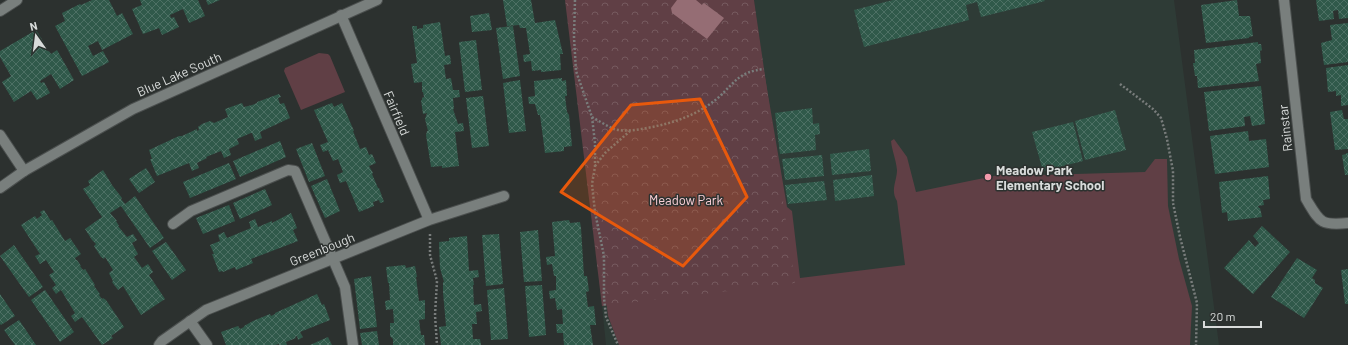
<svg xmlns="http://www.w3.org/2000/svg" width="1348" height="345" font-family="Barlow,sans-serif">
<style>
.built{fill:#2e3b36}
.grass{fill:#603f45}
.park{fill:url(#park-crowns)}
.water{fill:#956d74}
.building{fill:url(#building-cross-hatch)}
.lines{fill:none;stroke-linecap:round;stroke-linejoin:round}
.service-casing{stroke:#4b4f4e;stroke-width:12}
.minor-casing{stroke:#4b4f4e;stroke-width:12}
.tertiary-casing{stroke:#4b4f4e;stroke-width:12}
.path{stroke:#797d7c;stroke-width:2.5;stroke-dasharray:2 2;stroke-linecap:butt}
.service{stroke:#797f7d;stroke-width:10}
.minor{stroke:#797f7d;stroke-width:10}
.tertiary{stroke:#797f7d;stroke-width:10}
.marked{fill:#e8590c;fill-opacity:0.2;stroke:#e8590c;stroke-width:3;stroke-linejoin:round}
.poi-dot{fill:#f39aab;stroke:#2c312f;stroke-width:1.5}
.labels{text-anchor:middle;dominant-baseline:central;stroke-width:3;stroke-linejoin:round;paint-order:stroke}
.street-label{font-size:13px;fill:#d8dbda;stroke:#2c312f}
.poi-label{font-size:13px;font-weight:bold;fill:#d8dbda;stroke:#2c312f;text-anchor:start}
.park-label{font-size:13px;fill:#fbd0d7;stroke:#2c312f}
</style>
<defs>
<pattern id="park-crowns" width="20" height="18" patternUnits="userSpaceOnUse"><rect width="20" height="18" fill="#603f45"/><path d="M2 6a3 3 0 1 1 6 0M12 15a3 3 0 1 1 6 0" fill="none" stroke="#765a5f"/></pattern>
<pattern id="building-cross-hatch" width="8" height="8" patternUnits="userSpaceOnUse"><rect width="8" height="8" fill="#30594a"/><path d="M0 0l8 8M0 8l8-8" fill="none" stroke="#4d7064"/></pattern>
</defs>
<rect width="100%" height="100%" fill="#2c312f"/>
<path class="built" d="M754,0H1174L1219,345H606L602,306L794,283Z"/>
<path class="grass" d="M319,53L328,54L330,56L345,92L301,110L284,71L285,68Z
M764,71L787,207L792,211L800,278L905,265L897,201C890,190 897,181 897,170C896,159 892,151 891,141L894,139L907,157L916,192L1037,167L1040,175L1145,172L1155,159H1167L1168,206L1179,259L1192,306L1190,345H619L608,316L604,284Z"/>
<path class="park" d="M565,0H754L795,283L602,306Z"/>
<path class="water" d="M677,0H696L702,5L704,3L724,18L707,39L672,13L671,8Z"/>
<path class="building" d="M92,0H109L117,16L122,13L133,34L102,50L98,41L88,46L93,56L103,51L109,62L82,76L55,26L65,21L62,13L80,4L81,5Z
M140,0H198L205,16L189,23L183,9L170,15L171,18L174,17L179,27L162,35L159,28L143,34L132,9L142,5Z
M206,0H220L208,5Z
M503,0H531L535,23L555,20L563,54H560L561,70L541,72V70L532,71L531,61L524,62L523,55L530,54L526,28H520L519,25L507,26Z
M893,0H1044L1045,1L981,17L977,2L966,5L969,20L864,47L854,10Z
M1237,0L1239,16H1250L1253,36L1249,37V38L1206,43L1201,5Z
M1316,0H1348V18L1339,19L1338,10L1333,11L1334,19L1319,21Z
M489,13L492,30L472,32L470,16Z
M440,22L445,56L450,55L451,64L444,65L446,79L451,78L453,90H459L460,97L453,98L454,109H453L458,124L463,123L464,131L455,132L459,166L442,168V166L431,167L426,135L427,131H428L425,119L427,113L423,114L421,100H422V98L424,97L423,92H422V82L414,83L411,64L417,63L412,26H417V29L423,28V25Z
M1348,23V62L1324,65L1321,43L1332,40L1330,25Z
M513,26L520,76L503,79L496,28Z
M36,30L51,54L57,50L74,80L60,89L51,74L40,81L41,83L44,82L50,93L37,100L31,91L14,102L2,82L11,76L0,57V51Z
M476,40L482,90L465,92L459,42Z
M1258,42V44H1261L1262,50L1260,51L1261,63L1256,64L1259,81L1198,88L1197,76H1195L1193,63H1195L1194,50Z
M1348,65V105L1341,106V95L1336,96V91L1328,92L1326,68Z
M562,78V81L566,80L567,96H565L567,112L569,115L572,146L564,147V151L545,153L540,115H538L535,104H529L528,97L535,96L534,81Z
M520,80L526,131L509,133L503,83Z
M1261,86L1265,124L1252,126L1250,116L1244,117L1245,126L1209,131L1204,92Z
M279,94L281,97L278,98L280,104L284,103L290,118L260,132L262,138L255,141L252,133H251L237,139L239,144L229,149L231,155L224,158L221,151L206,157L207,158L197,163L199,168L192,171L189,163L157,176L150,159H152L149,150L179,136H182L197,129V131L199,130L198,127L202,124L210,121L214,123L228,117L225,109L242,103L244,107L252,105L257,103V102Z
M483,96L489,146L472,148L466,98Z
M332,103L334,107L342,103L354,131H353L360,149L366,147L369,155L372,154L376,163L369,166L373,173L372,174L378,188H379L384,202L380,203L379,200L373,202L374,206L359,212L346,181L340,183L337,175L343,172L338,159L333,161L328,150L323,152L320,145L328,142L314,110Z
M812,108L813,124L819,123L820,134L815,135L816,150L780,154L775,113Z
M1115,110L1126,150L1085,160L1075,121Z
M1342,110L1344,119H1348V149L1335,150L1330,112Z
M1073,122L1083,161L1043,171L1032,132Z
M1248,131L1249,141L1266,139L1269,167L1215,174L1210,136Z
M280,141L286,157L240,177L233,161Z
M312,143L325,176L309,182L296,149Z
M869,149L871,171L832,175L830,154Z
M1346,153H1348V175H1345L1342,155L1346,154Z
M822,155L824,176L785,180L782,159Z
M229,163L236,179L190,198L183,182Z
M146,168L155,182L139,193L129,179Z
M103,170L112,185L122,198L121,199L125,204L135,196L164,238L150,248L121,206L110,213L117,221H116L119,226H118L127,237L133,234L137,240L132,243L138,254L134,257L142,268L148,264L153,272L149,275L165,299L141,315L123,286L118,290L112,282L113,281L109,273L113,270L105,257L104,259L101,257L94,246L96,244L92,240L85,229L102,217L83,189L90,185L88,181Z
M872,175L874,196L835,201L833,180Z
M1268,176L1270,199L1263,200L1264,205L1258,206L1259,208H1260L1262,217L1228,221L1227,212L1222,213L1219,182Z
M327,179L340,211L325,218L311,186Z
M824,181L827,200L788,204L785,185Z
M265,189L272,205L240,219L233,203Z
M229,205L235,221L203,234L196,218Z
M44,210L51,221L52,220L65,241L70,238L81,254L75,258L76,260H77L81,266H80L83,270L85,269L95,285L94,286L100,294L99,295L102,299L103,298L106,300L124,327L111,336L113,338L102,345L82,317L75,322L71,316L75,313L61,290L56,294L52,288L56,285L49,275L54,272L46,260L40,264L35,256L40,254L21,225L35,216L37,219L42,215L40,212Z
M291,213L297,228L293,230L298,241L251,259L253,263L236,270L235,267L223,272L222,271L219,272L212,254H214L210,245L220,241L218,235L224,232L227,238L251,228L249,222L255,219L258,227L272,221V223Z
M569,220L570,223L580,222L581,228L584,276H587L589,291L586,292L588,307L594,306L596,325H590L593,345H564L563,333H557L556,324H563L562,309L557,310L555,298L550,299L549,291L556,290V276H554L552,264L547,265L546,257L555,256L552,222Z
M1262,226L1290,252L1253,294L1224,268L1249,240L1255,247L1259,243L1253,236Z
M538,230L542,281L524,282L520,232Z
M499,234L503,284L486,286L482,235Z
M467,236L469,271L478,270L479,277L473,278L474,285H473L474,305L481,304L482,311L476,312L477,324H472L473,339H480L481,345H441L439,327L446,326L443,292V282H444L440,268L439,242L449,241V238Z
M166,242L186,270L172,280L152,251Z
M14,245L43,287L29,297L0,256Z
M1297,258L1317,270L1312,278L1315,280V283L1323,288L1304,318L1271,297Z
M405,265L406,268L415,266L417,277H416L419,301L425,300V319L419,320L421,335H424L425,345H393V339L390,336V323H394L393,309L386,310L385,301L390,300L389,283H388L386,267Z
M1348,269V304H1345L1341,270Z
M371,276L377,327L360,329L354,279Z
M542,285L546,335L529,337L525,286Z
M504,288L508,339L491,340L487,290Z
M45,290L74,332L60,342L31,300Z
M0,294L15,316L1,325L0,324Z
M317,294L322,305L324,304L330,320L300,332L303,337L298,340L297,336L295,337L296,338L286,342L287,345H279V344L275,345H226L221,332L238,326L240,329L244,327V326L253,321L270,314L271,316L275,314V313Z
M19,320L36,345H15L4,330Z
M377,331L379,345H362L360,333Z
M328,337L332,345H310Z"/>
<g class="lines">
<defs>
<path id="service" d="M173,224L191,211L288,170L295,171L345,287L353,345
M190,321L207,345"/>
<path id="minor" d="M1284,0L1306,199C1320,222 1320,226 1348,223
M0,11L17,0
M341,15L429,220
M0,135L24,171
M159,345L162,341L206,310L429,220L504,196"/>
<path id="tertiary" d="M0,188L24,171L133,109L377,0"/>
</defs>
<use href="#service" class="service-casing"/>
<use href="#minor" class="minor-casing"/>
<use href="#tertiary" class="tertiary-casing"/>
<path class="path" d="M575,0L574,37L576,71L592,117L595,143V167L592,184L595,212L604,256V298L606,317L618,345
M1120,84L1153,109L1161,118L1167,139L1173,171V203L1180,237L1197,303L1196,345
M592,117C599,121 607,126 614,129C625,132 636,130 647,128C674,123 698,115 719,97C736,81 739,72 764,69
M595,166L605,153L630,131
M430,234V255L437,281L435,315L437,345"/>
<use href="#service" class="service"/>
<use href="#minor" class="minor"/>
<use href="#tertiary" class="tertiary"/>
</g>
<path class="marked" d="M700,99L747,197L683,266L561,192L631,105Z"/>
<circle class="poi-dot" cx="988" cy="177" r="4"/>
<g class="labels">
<g class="street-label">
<text transform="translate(179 74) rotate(-24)">Blue Lake South</text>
<text transform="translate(397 113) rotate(67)">Fairfield</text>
<text transform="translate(1285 128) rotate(-96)">Rainstar</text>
<text transform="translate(322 249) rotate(-22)">Greenbough</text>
</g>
<g class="poi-label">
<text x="996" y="170">Meadow Park<tspan x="996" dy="15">Elementary School</tspan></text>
</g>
<g class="park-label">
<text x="686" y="200">Meadow Park</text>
</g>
</g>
<g transform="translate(36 36) rotate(346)" stroke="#2c312f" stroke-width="3" paint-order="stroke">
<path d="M0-3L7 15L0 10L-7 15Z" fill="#d8dbda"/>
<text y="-6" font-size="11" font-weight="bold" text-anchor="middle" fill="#d8dbda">N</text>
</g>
<path d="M1204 321v6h57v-6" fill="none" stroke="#d8dbda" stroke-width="2"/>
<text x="1210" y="321" font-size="12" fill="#d8dbda" stroke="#2c312f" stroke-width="3" paint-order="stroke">20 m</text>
</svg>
